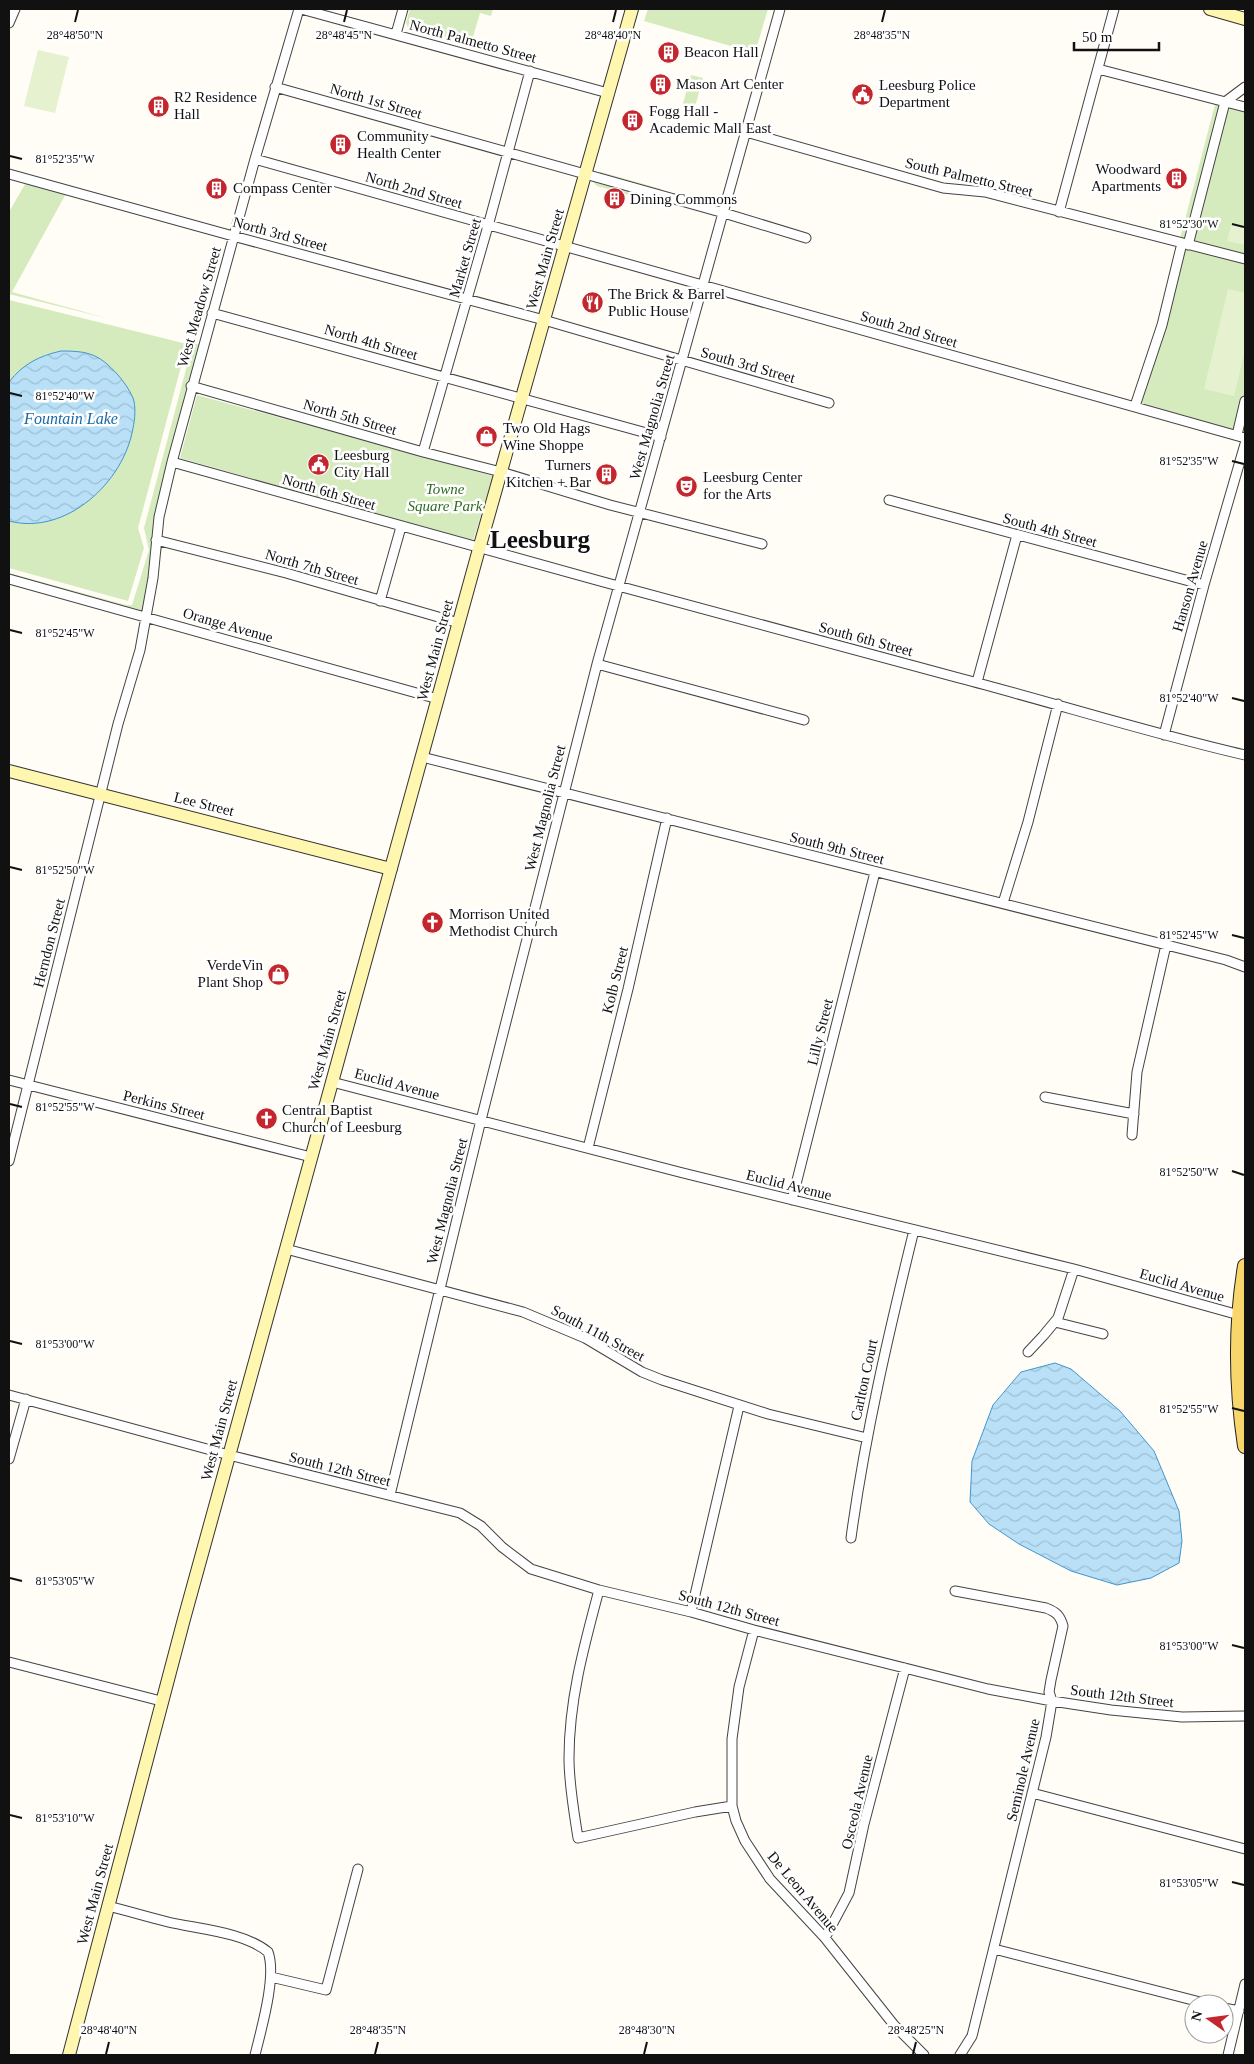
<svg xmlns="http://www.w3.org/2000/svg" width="1254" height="2064" font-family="'Times New Roman',serif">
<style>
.park{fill:#d5ebbd}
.pitch{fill:#e6f2cf}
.water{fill:url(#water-waves);stroke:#3f96cf}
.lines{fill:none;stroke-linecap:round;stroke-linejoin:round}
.street-casing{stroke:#444;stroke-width:11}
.secondary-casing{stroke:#333;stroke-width:14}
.primary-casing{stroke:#222;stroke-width:16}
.street{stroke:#fff;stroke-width:9}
.secondary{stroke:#fff6b0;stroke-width:12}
.primary{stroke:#f9d66b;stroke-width:14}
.ticks{fill:none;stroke:#111;stroke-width:2}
.labels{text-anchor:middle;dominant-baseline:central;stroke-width:5;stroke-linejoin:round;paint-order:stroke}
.street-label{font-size:15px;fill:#111;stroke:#fff}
.poi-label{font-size:15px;fill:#111;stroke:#fff;text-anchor:start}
.park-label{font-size:15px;font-style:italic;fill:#2f6b1f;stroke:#fff}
.water-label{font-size:16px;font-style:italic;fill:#1768a6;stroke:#fff}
.town-label{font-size:25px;font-weight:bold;fill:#111;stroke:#fff}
.ticks-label{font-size:12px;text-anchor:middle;fill:#111;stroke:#fff;stroke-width:5;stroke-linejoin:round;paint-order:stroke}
</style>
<defs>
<pattern id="water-waves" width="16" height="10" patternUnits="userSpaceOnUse" patternTransform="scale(1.25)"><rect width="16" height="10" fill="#b9e0f7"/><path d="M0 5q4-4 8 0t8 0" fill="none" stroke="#9ebfd3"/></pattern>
</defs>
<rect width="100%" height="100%" fill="#fffdf5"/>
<path class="park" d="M410,9H493L491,16L480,13L470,47L409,29L406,23Z
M648,9H768L755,53L644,21Z
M691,75L703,78L694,110L682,107Z
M1217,97L1245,104V435L1136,407Z
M601,172L661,189L657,203L597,186L593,182V178L596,174Z
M28,179L68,190L12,292L110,319L9,294V212Z
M9,300L187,344L138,528L144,548L128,601L9,568Z
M193,343L203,345L156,526L164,542L144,615L9,577V573L126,605H132L149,550L144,528Z
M197,395L493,476L473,541L180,458Z"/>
<path class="pitch" d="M38,50L69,57L55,113L24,106Z
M1232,222L1245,226V245L1227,241Z
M1228,289L1245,293V350L1234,396L1204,389Z"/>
<path class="water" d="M61,351C89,351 99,354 118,375C124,382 129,389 133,398C136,406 135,419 133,428C124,482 66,536 9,521V382C23,364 39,356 61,351Z
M1055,1363L1071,1369L1120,1411L1154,1451L1179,1511L1182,1541L1179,1563L1151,1578L1117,1585L1071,1571L1019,1544L989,1524L970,1502L972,1461L993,1405L1021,1372Z"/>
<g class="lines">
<defs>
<path id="street" d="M301,9L608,93
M9,23L15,9
M396,34L403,9
M1098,69L1245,107
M275,87L724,213L806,238
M746,132L943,188L985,192L1245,259
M255,159L1245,438
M9,174L233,236L544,320L829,403
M1059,212L1114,9
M1188,245L1225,102L1245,87
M212,313L661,437
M191,386L423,452L501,472L610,505L762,544
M1135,406L1162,325L1182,243
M1237,435L1245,401
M423,452L488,226L530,71
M172,462C434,536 696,608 959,678C1055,703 1149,733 1245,755
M889,500L1204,585
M156,540L286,573L459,623
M9,579L438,699
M380,601L401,527
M597,664L804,720
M977,682L1017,535
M1164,735L1204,585L1245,444
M422,757L1226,960L1245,967
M1003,903L1028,822L1058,704
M9,1080L311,1157
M332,1082L683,1173L1074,1269L1239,1315
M1045,1097L1134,1114
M1132,1135L1137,1072L1166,945
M588,1148L628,989L667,818
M9,1161L118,724L140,650L153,578L159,517L172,462L255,159L299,9
M792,1200L875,872
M286,1249L523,1312L585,1338L642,1372L662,1380L768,1414L867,1438
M1055,1322L1103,1334
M1028,1352L1043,1336L1058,1318L1074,1269
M9,1395L229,1455L460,1513L481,1526L502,1547L531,1569L599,1590L691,1612L754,1630L988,1689L1052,1701L1111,1710L1182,1717L1245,1716
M9,1459L26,1399
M390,1495L481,1120L597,664L780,9
M851,1538C865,1434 889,1332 914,1230
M599,1590C584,1646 569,1700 569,1758C569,1785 574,1812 578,1838L695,1812L732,1806
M955,1591L1046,1608C1056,1612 1060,1615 1063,1626L1051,1680L1049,1692L1052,1701L1046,1737L972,2036L960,2055
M691,1612L739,1406
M754,1630L739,1687L732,1739V1806L736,1821L745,1841L770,1879L825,1938L894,2025L924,2055
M9,1662L161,1701
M1032,1793L1245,1849
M108,1906C128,1911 148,1917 168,1922C198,1929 244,1932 268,1952C277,1976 261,2030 255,2055
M825,1938L849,1893L864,1824L905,1668
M994,1949L1208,2004
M271,1977L326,1990L358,1869
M1224,2008L1239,2011
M1228,2055L1245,1984"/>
<path id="secondary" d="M1210,9L1245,19
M9,771L391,869
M69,2055L184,1619L479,549L632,9"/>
<path id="primary" d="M1245,1266C1235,1327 1236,1386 1245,1446"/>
</defs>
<use href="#street" class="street-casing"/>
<use href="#secondary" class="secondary-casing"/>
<use href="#primary" class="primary-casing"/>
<use href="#street" class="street"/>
<use href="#secondary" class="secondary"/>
<use href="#primary" class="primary"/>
</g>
<path class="ticks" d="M75,22L78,10M344,22L347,10M613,22L616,10M882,22L885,10M10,156L22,159M1232,224L1244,227M10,393L22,396M1232,461L1244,464M10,630L22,633M1232,698L1244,701M10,867L22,870M1232,935L1244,938M10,1104L22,1107M1232,1171L1244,1175M10,1341L22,1344M1232,1408L1244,1411M10,1578L22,1581M1232,1645L1244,1648M10,1815L22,1818M1232,1882L1244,1885M106,2054L109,2042M375,2054L378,2042M644,2054L647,2042M913,2054L916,2042"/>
<defs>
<symbol id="building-disc" viewBox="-11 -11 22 22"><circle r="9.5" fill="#c4262e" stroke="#fff"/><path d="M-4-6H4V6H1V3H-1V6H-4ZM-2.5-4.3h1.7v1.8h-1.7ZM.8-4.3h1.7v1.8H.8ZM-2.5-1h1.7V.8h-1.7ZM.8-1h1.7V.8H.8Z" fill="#fff"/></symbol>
<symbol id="civic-disc" viewBox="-11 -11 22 22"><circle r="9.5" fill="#c4262e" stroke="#fff"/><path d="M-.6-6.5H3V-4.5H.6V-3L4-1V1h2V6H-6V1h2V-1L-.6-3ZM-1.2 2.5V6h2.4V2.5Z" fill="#fff"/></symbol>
<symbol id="restaurant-disc" viewBox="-11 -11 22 22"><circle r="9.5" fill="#c4262e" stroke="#fff"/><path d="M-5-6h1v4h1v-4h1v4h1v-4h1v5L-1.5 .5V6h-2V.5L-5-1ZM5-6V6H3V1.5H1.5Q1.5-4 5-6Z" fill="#fff"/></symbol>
<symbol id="shop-disc" viewBox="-11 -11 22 22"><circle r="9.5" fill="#c4262e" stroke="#fff"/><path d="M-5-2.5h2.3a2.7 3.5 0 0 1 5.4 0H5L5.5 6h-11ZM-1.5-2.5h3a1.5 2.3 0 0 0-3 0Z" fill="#fff"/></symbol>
<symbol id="theatre-disc" viewBox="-11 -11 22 22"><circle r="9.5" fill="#c4262e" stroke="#fff"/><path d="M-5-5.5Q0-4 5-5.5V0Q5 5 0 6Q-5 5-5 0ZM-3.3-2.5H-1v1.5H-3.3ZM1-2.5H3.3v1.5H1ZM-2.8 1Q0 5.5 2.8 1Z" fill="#fff"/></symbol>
<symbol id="church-disc" viewBox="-11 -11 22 22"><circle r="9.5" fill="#c4262e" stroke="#fff"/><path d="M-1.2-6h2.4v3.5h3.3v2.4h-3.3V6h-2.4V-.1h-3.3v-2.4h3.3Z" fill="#fff"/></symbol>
</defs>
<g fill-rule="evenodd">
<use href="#building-disc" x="656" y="40" width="25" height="25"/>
<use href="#building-disc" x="648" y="72" width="25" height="25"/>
<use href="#civic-disc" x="850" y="82" width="25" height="25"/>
<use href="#building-disc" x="146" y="94" width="25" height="25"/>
<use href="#building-disc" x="620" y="108" width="25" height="25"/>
<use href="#building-disc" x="328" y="132" width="25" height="25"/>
<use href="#building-disc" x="1164" y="166" width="25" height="25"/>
<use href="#building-disc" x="204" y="176" width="25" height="25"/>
<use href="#building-disc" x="602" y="186" width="25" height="25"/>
<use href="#restaurant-disc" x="580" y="290" width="25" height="25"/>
<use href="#shop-disc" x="474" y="424" width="25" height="25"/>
<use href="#civic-disc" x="306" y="452" width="25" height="25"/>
<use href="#building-disc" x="594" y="462" width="25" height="25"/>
<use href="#theatre-disc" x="674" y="474" width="25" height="25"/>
<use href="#church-disc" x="420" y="910" width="25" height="25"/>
<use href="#shop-disc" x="266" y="962" width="25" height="25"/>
<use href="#church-disc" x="254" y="1106" width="25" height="25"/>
</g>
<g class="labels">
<g class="street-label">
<text transform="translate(473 41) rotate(15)">North Palmetto Street</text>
<text transform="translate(376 101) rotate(16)">North 1st Street</text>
<text transform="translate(969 177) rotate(13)">South Palmetto Street</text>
<text transform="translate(414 190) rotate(16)">North 2nd Street</text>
<text transform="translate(280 234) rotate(15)">North 3rd Street</text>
<text transform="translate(465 258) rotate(-74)">Market Street</text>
<text transform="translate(545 259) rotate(-74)">West Main Street</text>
<text transform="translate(199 307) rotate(-74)">West Meadow Street</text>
<text transform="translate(909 329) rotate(16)">South 2nd Street</text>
<text transform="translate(371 342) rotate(16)">North 4th Street</text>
<text transform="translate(748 365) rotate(16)">South 3rd Street</text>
<text transform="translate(350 417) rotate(16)">North 5th Street</text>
<text transform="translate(652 417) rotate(-74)">West Magnolia Street</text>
<text transform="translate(329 492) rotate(16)">North 6th Street</text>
<text transform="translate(1050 530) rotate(15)">South 4th Street</text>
<text transform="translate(312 567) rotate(16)">North 7th Street</text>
<text transform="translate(1190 586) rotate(-74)">Hanson Avenue</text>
<text transform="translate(228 625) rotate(16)">Orange Avenue</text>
<text transform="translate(866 639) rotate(15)">South 6th Street</text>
<text transform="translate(435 650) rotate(-75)">West Main Street</text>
<text transform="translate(204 804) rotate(14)">Lee Street</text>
<text transform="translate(545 808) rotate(-76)">West Magnolia Street</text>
<text transform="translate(837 848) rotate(14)">South 9th Street</text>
<text transform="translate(49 943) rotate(-76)">Herndon Street</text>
<text transform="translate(615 980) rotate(-76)">Kolb Street</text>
<text transform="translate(820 1032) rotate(-76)">Lilly Street</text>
<text transform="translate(327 1040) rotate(-74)">West Main Street</text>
<text transform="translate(397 1084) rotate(15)">Euclid Avenue</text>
<text transform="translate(164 1105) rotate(14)">Perkins Street</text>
<text transform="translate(789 1185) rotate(14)">Euclid Avenue</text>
<text transform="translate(447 1201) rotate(-76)">West Magnolia Street</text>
<text transform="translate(1182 1285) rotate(16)">Euclid Avenue</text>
<text transform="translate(598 1333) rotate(28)">South 11th Street</text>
<text transform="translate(864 1380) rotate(-78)">Carlton Court</text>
<text transform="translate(219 1430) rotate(-75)">West Main Street</text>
<text transform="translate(340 1469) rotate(14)">South 12th Street</text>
<text transform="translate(729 1608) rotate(15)">South 12th Street</text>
<text transform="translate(1122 1696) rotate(7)">South 12th Street</text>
<text transform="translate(1023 1770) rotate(-77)">Seminole Avenue</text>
<text transform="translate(857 1802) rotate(-77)">Osceola Avenue</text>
<text transform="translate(803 1892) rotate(50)">De Leon Avenue</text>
<text transform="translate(95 1894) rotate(-75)">West Main Street</text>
</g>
<g class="poi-label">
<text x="684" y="52">Beacon Hall</text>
<text x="676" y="84">Mason Art Center</text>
<text x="879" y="85">Leesburg Police<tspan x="879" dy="17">Department</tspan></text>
<text x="174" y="97">R2 Residence<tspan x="174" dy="17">Hall</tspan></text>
<text x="649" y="111">Fogg Hall -<tspan x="649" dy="17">Academic Mall East</tspan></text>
<text x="357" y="136">Community<tspan x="357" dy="17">Health Center</tspan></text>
<text x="1161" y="169" text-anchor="end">Woodward<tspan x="1161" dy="17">Apartments</tspan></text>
<text x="233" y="188">Compass Center</text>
<text x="630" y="199">Dining Commons</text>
<text x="608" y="294">The Brick &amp; Barrel<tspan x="608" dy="17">Public House</tspan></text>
<text x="503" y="428">Two Old Hags<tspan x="503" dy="17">Wine Shoppe</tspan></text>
<text x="334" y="455">Leesburg<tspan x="334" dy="17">City Hall</tspan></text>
<text x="591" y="465" text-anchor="end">Turners<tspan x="591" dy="17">Kitchen + Bar</tspan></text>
<text x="703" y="477">Leesburg Center<tspan x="703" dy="17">for the Arts</tspan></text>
<text x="449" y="914">Morrison United<tspan x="449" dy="17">Methodist Church</tspan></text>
<text x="263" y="965" text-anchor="end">VerdeVin<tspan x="263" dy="17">Plant Shop</tspan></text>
<text x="282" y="1110">Central Baptist<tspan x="282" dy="17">Church of Leesburg</tspan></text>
</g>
<g class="park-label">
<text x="445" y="489">Towne<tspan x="445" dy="17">Square Park</tspan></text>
</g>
<g class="water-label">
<text x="71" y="418">Fountain Lake</text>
</g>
<g class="town-label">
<text x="540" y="539">Leesburg</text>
</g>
</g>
<g class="ticks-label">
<text x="75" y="39">28°48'50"N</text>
<text x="344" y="39">28°48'45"N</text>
<text x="613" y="39">28°48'40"N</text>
<text x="882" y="39">28°48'35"N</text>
<text x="65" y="163">81°52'35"W</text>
<text x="1189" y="228">81°52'30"W</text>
<text x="65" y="400">81°52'40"W</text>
<text x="1189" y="465">81°52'35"W</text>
<text x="65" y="637">81°52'45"W</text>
<text x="1189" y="702">81°52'40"W</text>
<text x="65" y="874">81°52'50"W</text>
<text x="1189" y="939">81°52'45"W</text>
<text x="65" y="1111">81°52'55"W</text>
<text x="1189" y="1176">81°52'50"W</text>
<text x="65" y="1348">81°53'00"W</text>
<text x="1189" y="1413">81°52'55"W</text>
<text x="65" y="1585">81°53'05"W</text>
<text x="1189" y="1650">81°53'00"W</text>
<text x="65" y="1822">81°53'10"W</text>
<text x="1189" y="1887">81°53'05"W</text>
<text x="109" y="2034">28°48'40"N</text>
<text x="378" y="2034">28°48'35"N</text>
<text x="647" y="2034">28°48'30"N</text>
<text x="916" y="2034">28°48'25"N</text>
</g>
<rect width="1254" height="2064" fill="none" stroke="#111111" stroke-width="20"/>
<g transform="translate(1209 2019) rotate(284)"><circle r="24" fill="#ffffff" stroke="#a0a0a0"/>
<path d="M0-4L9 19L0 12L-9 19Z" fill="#c4262e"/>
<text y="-8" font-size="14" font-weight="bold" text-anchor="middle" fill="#111111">N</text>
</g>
<path d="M1074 42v8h85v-8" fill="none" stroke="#111111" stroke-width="2.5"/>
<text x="1082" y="42" font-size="15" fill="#111111" stroke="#ffffff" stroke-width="4" paint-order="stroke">50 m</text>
</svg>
